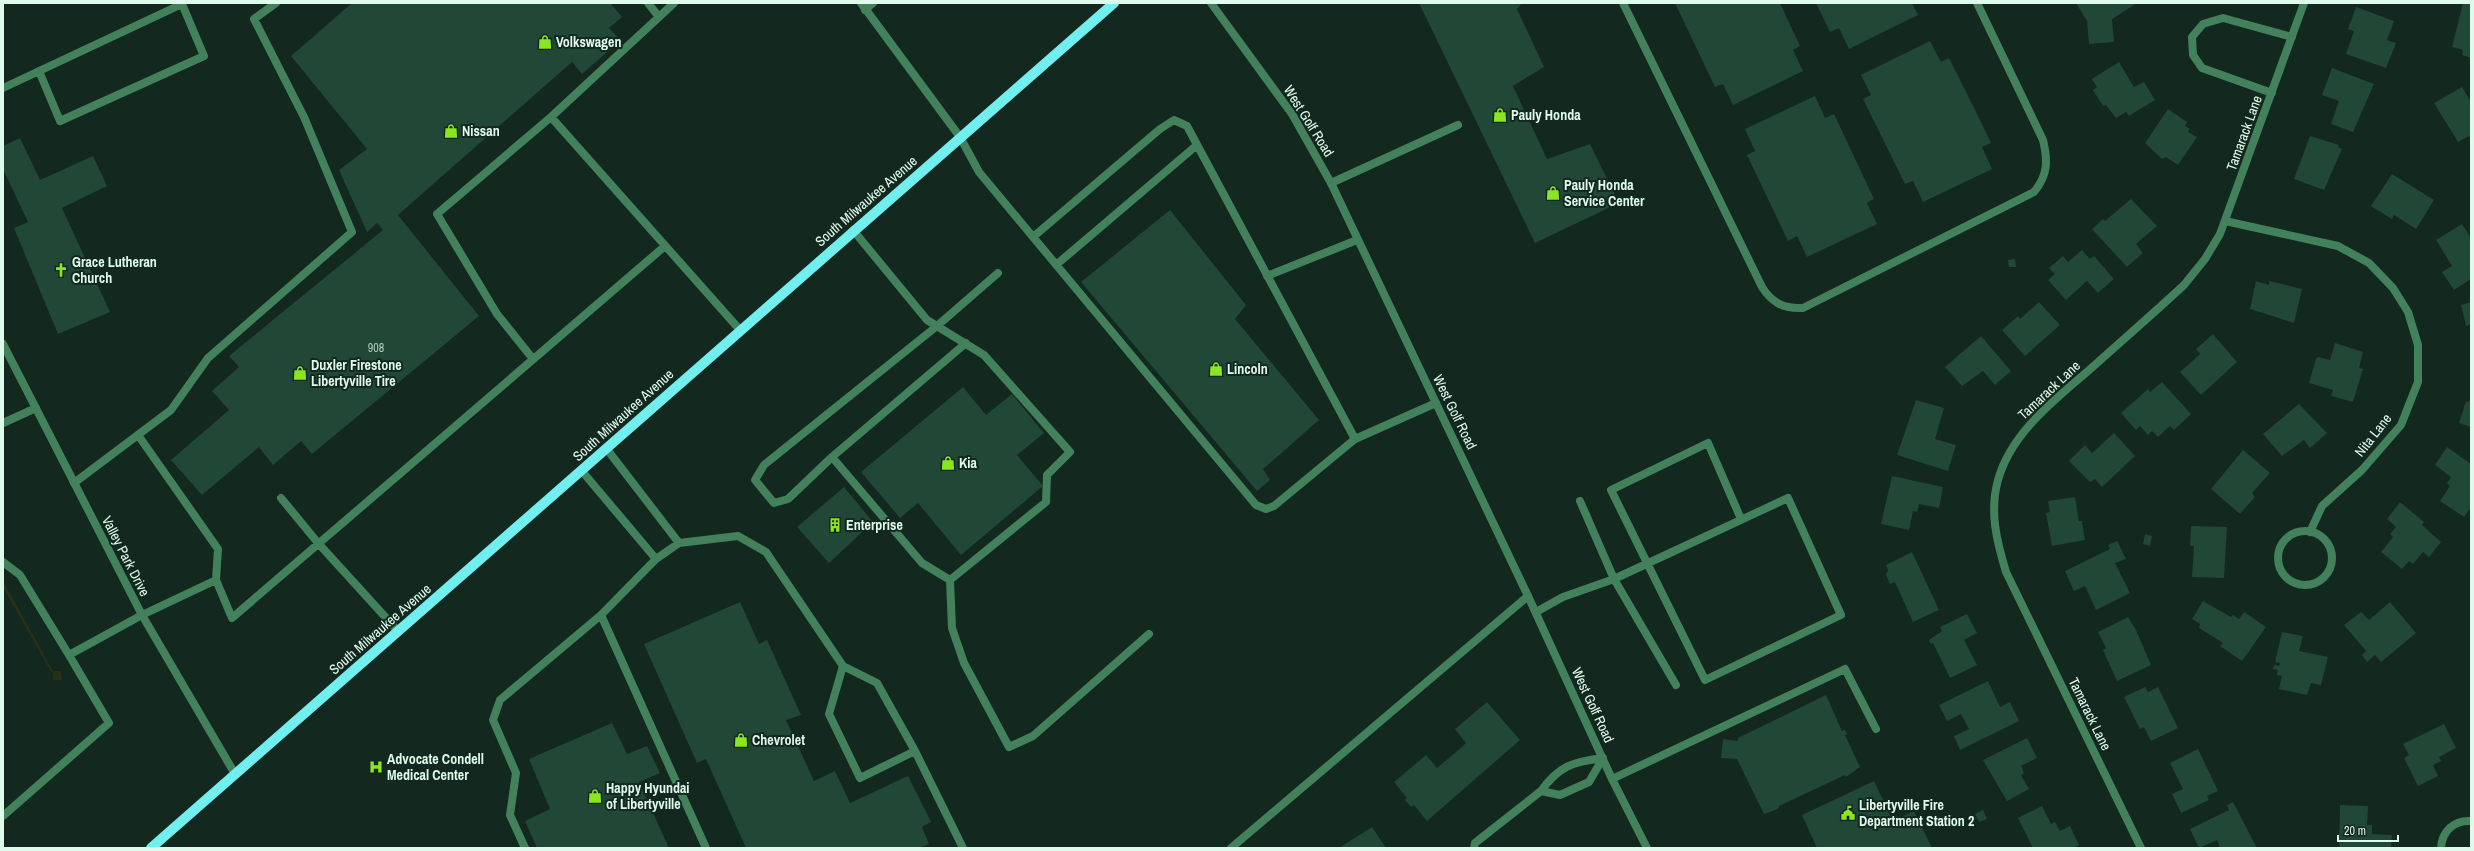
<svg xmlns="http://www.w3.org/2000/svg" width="2474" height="851" font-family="'Archivo Narrow',sans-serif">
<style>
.green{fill:#283117}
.building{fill:#214736}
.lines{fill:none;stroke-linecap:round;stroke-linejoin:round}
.service{stroke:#43815c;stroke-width:8}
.minor{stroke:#43815c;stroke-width:8}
.tertiary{stroke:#43815c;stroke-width:8}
.primary{stroke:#71efee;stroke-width:10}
.labels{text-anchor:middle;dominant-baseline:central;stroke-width:4;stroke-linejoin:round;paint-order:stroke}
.number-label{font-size:12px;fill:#afcebe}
.poi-label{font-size:14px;font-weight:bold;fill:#defbec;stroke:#13281e;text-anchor:start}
.street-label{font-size:14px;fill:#defbec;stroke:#13281e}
</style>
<rect width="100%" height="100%" fill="#13281e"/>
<path class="green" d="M3,581L53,671H61L62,680H53V672H51L3,587Z"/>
<path class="building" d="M352,3H610L622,17L609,28L621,40L582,74L572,62L398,215L479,316L312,454L301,441L273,465L259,447L202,495L171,460L229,410L212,391L239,367L229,356L383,230L377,223L367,232L339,170L367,149L291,56Z
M1419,3H1522L1517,9L1544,67L1513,86L1547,159L1590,144L1619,203L1535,243Z
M1675,3H1780L1800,46L1793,50L1803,71L1733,105L1723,84L1715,87Z
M1816,3H1912L1918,15L1849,49L1839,28L1830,32Z
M2076,3H2137L2112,19L2114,42L2089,44L2087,21Z
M2463,3L2471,4V58L2462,55L2463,50L2452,47Z
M2356,7L2394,21L2387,40L2396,43L2386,68L2346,54L2354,31L2348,29Z
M1930,41L1941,62L1949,58L1979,118L1991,143L1982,147L1992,169L1923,202L1913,181L1905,184L1871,115L1863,99L1871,95L1861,75Z
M2119,62L2134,87L2144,82L2155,100L2129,116L2126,112L2116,118L2106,105L2103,106L2093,90L2097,87L2092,79Z
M2332,68L2374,84L2353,132L2331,124L2339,101L2322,95Z
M2462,87L2471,102V140L2469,136L2458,142L2434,103Z
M1815,96L1825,118L1834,114L1874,199L1867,203L1877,224L1807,257L1797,236L1788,241L1747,155L1755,151L1745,129Z
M2168,109L2187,122L2185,126L2190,129L2188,132L2197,137L2178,165L2166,157L2162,159L2145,143Z
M2310,136L2339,145L2338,147L2342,149L2324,190L2294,179Z
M20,138L40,180L93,156L107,186L62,208L110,312L58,334L14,228L28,222L3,169V146Z
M2392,174L2434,200L2416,229L2394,215L2392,219L2371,206Z
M2131,199L2157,226L2136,244L2143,253L2127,267L2092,229L2103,219L2105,221Z
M1170,210L1246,305L1235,319L1319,420L1263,469L1270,480L1257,491L1081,282Z
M2462,224L2471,238V279L2454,290L2442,272L2452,266L2436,240Z
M2082,250L2090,259L2094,256L2114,279L2098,293L2087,281L2066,300L2048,280L2055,274L2049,268L2063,256L2068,262Z
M2015,259L2016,267H2009L2008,260Z
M2256,281L2269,285V281L2302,289L2294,323L2250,309Z
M2039,302L2060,325L2025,356L2002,330L2018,316L2020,319Z
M2471,302V324L2466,326L2461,305Z
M2213,334L2237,362L2201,395L2180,372L2200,354L2196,349Z
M1981,336L2011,371L1995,385L1983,371L1962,386L1945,367Z
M2335,343L2363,352L2359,368L2363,369L2353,402L2331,396L2333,390L2309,383L2316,359L2318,357L2330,360Z
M2162,382L2191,414L2174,430L2170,426L2158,437L2152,431L2148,435L2140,426L2136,430L2121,413L2148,389L2150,392Z
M963,387L986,415L1012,394L1044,433L1017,455L1043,486L961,555L918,503L900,518L861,472Z
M2471,395V427L2459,423L2466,401L2469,402Z
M1916,400L1944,408L1935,439L1956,445L1948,471L1897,455Z
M2299,404L2327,433L2310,448L2304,440L2282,456L2263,434Z
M2114,433L2135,456L2102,487L2095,479L2090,482L2069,461L2085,445L2092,453Z
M2447,447L2471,464V507L2464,517L2440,501L2450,486L2447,483L2451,477L2435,465Z
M2243,450L2270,473L2252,493L2255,497L2240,514L2211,489Z
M1892,476L1943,487L1939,508L1919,504L1917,512L1913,511L1909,530L1881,524Z
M844,487L873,522L829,563L797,527Z
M2075,497L2079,521H2082L2085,540L2052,546L2046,513L2050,512L2048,501Z
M2400,502L2424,522L2422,525L2441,542L2429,557L2423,552L2413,564L2409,561L2402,569L2381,552L2393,537L2390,534L2396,527L2387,519Z
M2191,526L2227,527L2224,578L2192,577L2194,546H2190Z
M2145,534L2152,536L2150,546L2143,544Z
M2117,541L2126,559L2115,563L2130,593L2096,610L2085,586L2074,591L2065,571L2110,549L2108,545Z
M1912,552L1939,610L1913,622L1895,582L1890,584L1886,575L1888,570L1886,565Z
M2203,601L2231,617L2233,615L2239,619L2244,612L2266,627L2242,661L2220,646L2223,643L2199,628L2200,624L2192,619Z
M740,602L759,644L767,640L801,715L786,720L814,781L835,771L850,803L908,776L931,822L922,827L929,844L919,848H746L706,759L697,763L644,644Z
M2390,602L2416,633L2381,662L2375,655L2367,662L2362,655L2366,651L2344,625L2361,612L2369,620Z
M1967,614L1977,633L1964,640L1977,665L1950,678L1933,643L1931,644L1929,640L1942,631L1940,627Z
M2128,617L2136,630L2151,665L2117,681L2103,650L2106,648L2098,632Z
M2282,632L2303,636L2299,651L2328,657L2321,685L2311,683L2307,695L2279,689L2282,676L2277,675L2278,670L2273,669L2274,665L2279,666L2280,663L2275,662Z
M1988,681L2000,707L2010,702L2019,721L1960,750L1954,736L1969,729L1961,714L1947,721L1939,705Z
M2145,687L2148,692L2158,687L2178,728L2151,741L2144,727L2140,729L2124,697Z
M1826,695L1842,731L1845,730L1847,734L1845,735L1860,767L1846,777L1845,775L1779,806L1778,809L1764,814L1737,759L1721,758L1723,739L1738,741V738Z
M1487,702L1520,740L1427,821L1414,805L1411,807L1405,800L1407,798L1394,782L1426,755L1437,768L1462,747L1466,743L1455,729Z
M612,723L627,754L647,746L660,773L639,782L669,848H537L525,821L550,809L529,759Z
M2444,724L2456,748L2439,757L2441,761L2433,765L2438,776L2418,786L2404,758L2409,755L2403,744Z
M2027,738L2037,758L2021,766L2024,773L2021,775L2029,789L2007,801L1983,760Z
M2198,749L2218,791L2207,796L2209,800L2181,813L2172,794L2183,789L2170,763Z
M1874,781L1893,821L1914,811L1932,848H1817L1802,815Z
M2233,802L2257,848H2220L2217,840L2199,848L2190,829L2229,810L2227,805Z
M2340,805L2368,806L2367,825H2372V834L2392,835L2391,848H2339Z
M2042,806L2051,824L2055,822L2060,831L2070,826L2079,845L2073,848H2033L2018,818Z
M1983,810L1987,819L1979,822L1975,814Z
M1372,827L1386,848H1339Z"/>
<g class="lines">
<path class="service" d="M861,3L960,137L979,172L1256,505L1266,509L1274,506L1355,439L1436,403
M1623,3L1762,287C1772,303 1784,309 1803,308L2034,192C2048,175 2048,161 2043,140L1977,3
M865,10L873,3
M659,17L674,3
M3,88L182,4L204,56L60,121L39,71
M551,117L740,330
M1331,183L1458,125
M853,230L927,320L984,355L1070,452L1047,475L1046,502L950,580L952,628L964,663L1009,747L1033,736L1149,634
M1033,237L1160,129L1174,120L1187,126L1355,439
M1056,265L1197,145
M1267,276L1357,240
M533,359L497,314L437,214L551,117L659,17L648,3
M3,423L36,408
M138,435L218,549L216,580
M606,448L679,543
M832,457L788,499L774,503L755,480L764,465L937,326L998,273
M581,470L656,559
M74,483L171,410L208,358L352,232L304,117L254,19L276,3
M281,498L318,543L398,631
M1580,501L1614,579C1672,552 1730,525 1788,498L1841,615L1705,680L1611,490L1708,443L1741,519
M3,562L20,575L69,655L142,615L216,580L232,618L665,246
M950,580L922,563L832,457L966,343
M1536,612L1563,597L1614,579L1676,685
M843,666L877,683L915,751L963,848
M1603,758L1589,782L1560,795L1541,791C1559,766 1572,762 1603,758Z
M1612,779L1845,669L1876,729
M3,816L109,723L69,655
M525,848L510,815L516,773L493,720L500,700L601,615
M706,848L601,615L656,559L679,543L738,536L766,552L843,666L829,714L860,778L915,751
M1231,848L1528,596
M1474,848L1475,843L1541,791"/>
<path class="minor" d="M2272,93L2202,68L2193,55L2192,37L2203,24L2223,18L2292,37
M2225,221L2338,246L2369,263L2393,288L2408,312L2418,345V382L2401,425L2362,470L2322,506L2310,532
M3,344L142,615L235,774
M2278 558a27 27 0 1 1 54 0a27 27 0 1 1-54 0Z
M2141,848L2006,572C1997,542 1989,512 1998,480C2012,430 2059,397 2096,364C2125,338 2155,312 2184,285L2205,259L2220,234L2304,3
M2441,848C2442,831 2454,820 2471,821"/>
<path class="tertiary" d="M1211,3L1292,114L1331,183L1528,596L1612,779L1647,848"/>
<path class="primary" d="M151,848L1114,3"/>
</g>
<defs>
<symbol id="shop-bare" viewBox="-9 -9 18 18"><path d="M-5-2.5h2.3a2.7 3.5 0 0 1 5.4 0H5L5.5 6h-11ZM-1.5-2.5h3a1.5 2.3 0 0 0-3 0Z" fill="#8ae61f" stroke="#13281e" stroke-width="2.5" paint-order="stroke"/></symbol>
<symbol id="church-bare" viewBox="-9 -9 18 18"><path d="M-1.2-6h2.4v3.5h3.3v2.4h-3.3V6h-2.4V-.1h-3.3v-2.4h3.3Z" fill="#8ae61f" stroke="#13281e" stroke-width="2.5" paint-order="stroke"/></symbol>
<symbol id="building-bare" viewBox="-9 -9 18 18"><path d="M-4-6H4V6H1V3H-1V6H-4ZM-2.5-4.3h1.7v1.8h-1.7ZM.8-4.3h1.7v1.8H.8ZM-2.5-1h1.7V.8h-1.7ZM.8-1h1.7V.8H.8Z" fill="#8ae61f" stroke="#13281e" stroke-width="2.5" paint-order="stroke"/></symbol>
<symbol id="hospital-bare" viewBox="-9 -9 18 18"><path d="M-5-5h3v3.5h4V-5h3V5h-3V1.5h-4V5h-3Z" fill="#8ae61f" stroke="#13281e" stroke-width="2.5" paint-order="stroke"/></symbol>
<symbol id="civic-bare" viewBox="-9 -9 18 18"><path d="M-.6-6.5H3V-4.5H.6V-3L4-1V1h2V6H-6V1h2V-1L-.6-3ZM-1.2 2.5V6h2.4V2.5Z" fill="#8ae61f" stroke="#13281e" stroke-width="2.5" paint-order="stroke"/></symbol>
</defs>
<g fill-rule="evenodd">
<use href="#shop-bare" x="535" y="32" width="20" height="20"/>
<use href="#shop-bare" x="1490" y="105" width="20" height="20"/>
<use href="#shop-bare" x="441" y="121" width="20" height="20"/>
<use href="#shop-bare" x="1543" y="183" width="20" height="20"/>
<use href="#church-bare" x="51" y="260" width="20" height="20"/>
<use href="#shop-bare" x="1206" y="359" width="20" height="20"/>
<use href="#shop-bare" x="290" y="363" width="20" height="20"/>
<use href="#shop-bare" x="938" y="453" width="20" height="20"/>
<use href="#building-bare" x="825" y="515" width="20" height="20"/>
<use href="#shop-bare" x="731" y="730" width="20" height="20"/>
<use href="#hospital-bare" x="366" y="757" width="20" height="20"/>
<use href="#shop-bare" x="585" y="786" width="20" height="20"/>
<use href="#civic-bare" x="1838" y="803" width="20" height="20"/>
</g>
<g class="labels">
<g class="number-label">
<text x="376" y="348">908</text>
</g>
<g class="poi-label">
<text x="556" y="42">Volkswagen</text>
<text x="1511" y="115">Pauly Honda</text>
<text x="462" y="131">Nissan</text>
<text x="1564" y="185">Pauly Honda<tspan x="1564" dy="16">Service Center</tspan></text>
<text x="72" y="262">Grace Lutheran<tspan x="72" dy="16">Church</tspan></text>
<text x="311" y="365">Duxler Firestone<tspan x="311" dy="16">Libertyville Tire</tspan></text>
<text x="1227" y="369">Lincoln</text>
<text x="959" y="463">Kia</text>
<text x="846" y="525">Enterprise</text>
<text x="752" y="740">Chevrolet</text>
<text x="387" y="759">Advocate Condell<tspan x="387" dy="16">Medical Center</tspan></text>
<text x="606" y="788">Happy Hyundai<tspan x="606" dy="16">of Libertyville</tspan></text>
<text x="1859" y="805">Libertyville Fire<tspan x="1859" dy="16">Department Station 2</tspan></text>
</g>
<g class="street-label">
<text transform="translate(1309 121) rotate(58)">West Golf Road</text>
<text transform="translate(2244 133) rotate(-70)">Tamarack Lane</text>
<text transform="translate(866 201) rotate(-41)">South Milwaukee Avenue</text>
<text transform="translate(2049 390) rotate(-43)">Tamarack Lane</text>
<text transform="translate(1455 412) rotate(64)">West Golf Road</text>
<text transform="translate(623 415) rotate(-42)">South Milwaukee Avenue</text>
<text transform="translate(2373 435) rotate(-52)">Nita Lane</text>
<text transform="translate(126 556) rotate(63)">Valley Park Drive</text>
<text transform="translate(380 629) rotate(-41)">South Milwaukee Avenue</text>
<text transform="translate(1593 705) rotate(65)">West Golf Road</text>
<text transform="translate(2090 714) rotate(64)">Tamarack Lane</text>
</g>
</g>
<rect width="2474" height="851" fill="none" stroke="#defbec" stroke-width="8"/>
<path d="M2338 835v6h60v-6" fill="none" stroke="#defbec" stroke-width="2"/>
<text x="2344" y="835" font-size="12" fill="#defbec" stroke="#13281e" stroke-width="3" paint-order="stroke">20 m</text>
</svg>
